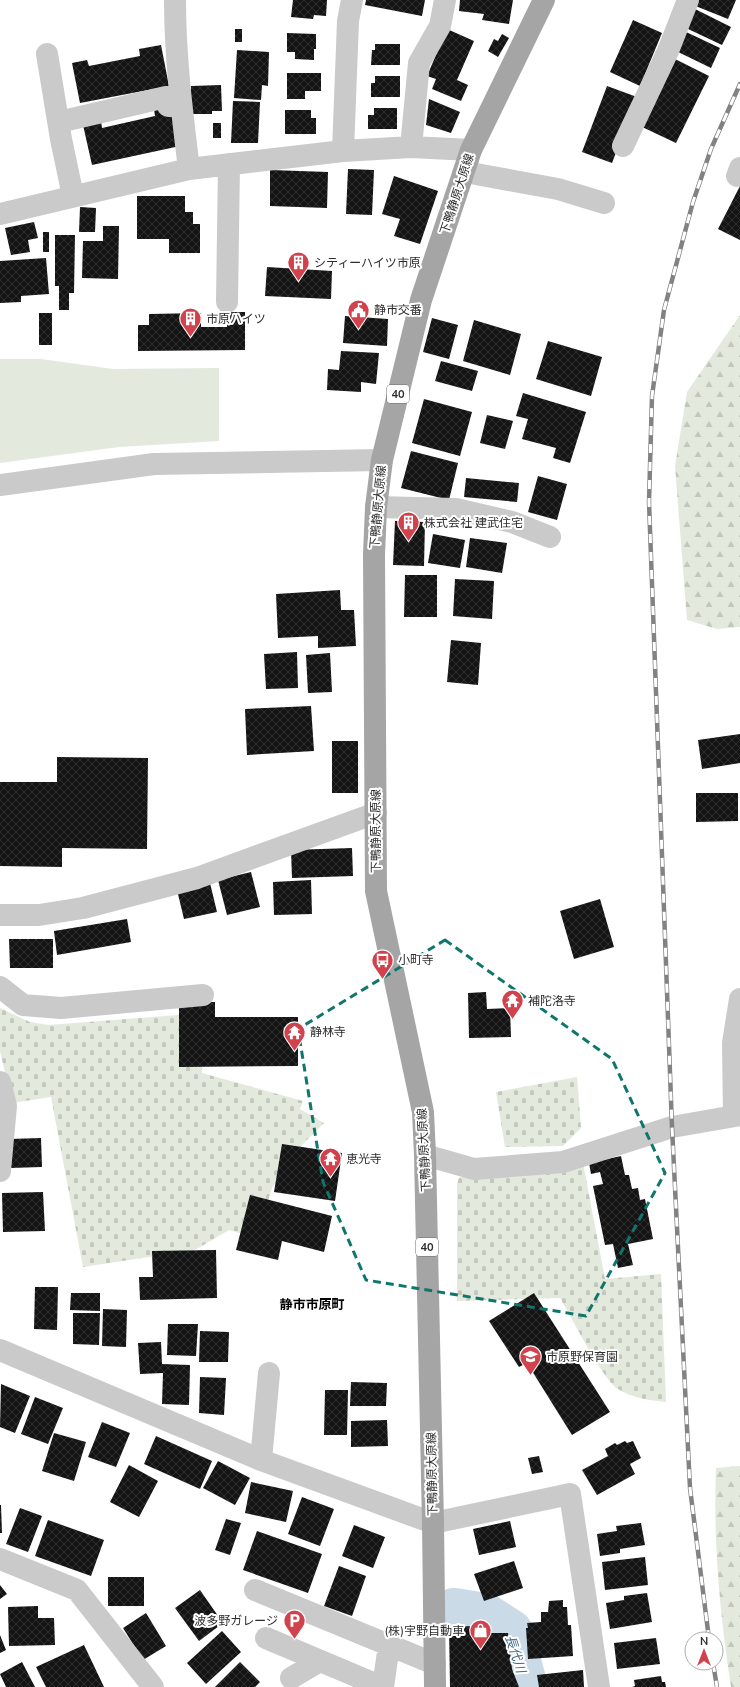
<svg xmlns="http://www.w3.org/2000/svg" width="740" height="1687" font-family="'Nunito Sans','Noto Sans JP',sans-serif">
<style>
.grass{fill:#e3e9dc}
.forest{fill:url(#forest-firs)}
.cemetery{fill:url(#cemetery-stones)}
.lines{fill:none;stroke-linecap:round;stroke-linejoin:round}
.river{stroke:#cadbe7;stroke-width:46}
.building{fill:url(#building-cross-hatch)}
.minor{stroke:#cacaca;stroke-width:22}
.major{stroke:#a5a5a5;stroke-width:22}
.rail-casing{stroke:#828282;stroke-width:4.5}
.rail{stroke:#fff;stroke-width:3;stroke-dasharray:9;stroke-linecap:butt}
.marked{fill:none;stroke:#0f766e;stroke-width:3;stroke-dasharray:8 5;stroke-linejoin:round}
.labels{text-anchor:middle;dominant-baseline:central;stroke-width:4;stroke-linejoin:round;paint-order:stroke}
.shield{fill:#fff;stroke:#6c6c6c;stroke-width:1}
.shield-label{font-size:11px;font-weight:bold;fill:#2d2d2d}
.street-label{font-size:12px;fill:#2d2d2d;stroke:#fff}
.poi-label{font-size:12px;fill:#2d2d2d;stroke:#fff;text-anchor:start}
.neighbourhood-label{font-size:13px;font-weight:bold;fill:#000;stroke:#fff}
.water-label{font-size:13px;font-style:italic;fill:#446c86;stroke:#fff}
</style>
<defs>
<pattern id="forest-firs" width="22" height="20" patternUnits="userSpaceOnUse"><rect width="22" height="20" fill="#e3e9dc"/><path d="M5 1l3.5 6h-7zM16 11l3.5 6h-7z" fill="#c3c8bd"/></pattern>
<pattern id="cemetery-stones" width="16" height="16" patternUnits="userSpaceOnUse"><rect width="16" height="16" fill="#e3e9dc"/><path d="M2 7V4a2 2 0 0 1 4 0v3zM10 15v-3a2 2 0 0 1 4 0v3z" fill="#c3c8bd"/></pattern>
<pattern id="building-cross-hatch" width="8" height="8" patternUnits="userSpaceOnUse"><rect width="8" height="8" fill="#141414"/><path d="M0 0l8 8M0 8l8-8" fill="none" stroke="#2e2e2e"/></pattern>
</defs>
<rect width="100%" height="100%" fill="#fff"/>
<path class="grass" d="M0,359H41L113,369L219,368V441L119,447L0,463Z"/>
<path class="forest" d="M740,315V627L717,629L687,620L675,466L687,392Z
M740,1466V1687H731C720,1615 713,1542 716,1468Z"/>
<path class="cemetery" d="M0,1008L30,1022L49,1025L204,1013L202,1073L303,1101L300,1109L324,1123L302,1145L272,1188L256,1238L229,1230L195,1250L83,1267L51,1097L12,1103L0,1051Z
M577,1077L581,1128L563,1146L505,1147L496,1092Z
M583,1163L605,1279L661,1274L666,1402C649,1400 632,1398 618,1389C603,1380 571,1316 560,1298L457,1301V1183L459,1178L468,1174Z"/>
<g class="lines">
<path class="river" d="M454,1611L485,1616L510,1632L525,1687"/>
</g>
<path class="building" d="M293,0H327L326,16L314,15L313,19L291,17Z
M366,0H425L422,16L365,5Z
M460,0H513L509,24L482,20L484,14L459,11Z
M695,0H736L728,19L693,5Z
M695,9L731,27L722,45L686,28Z
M633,20L662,33L640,86L610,72Z
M235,29H242V42H235Z
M447,29L474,41L457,80L468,85L461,101L432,89L436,79L427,76Z
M684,31L720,48L711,68L674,50Z
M287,33L316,34V49H314V60L295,59V52H287Z
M502,34L509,38L498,57L488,51L494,39L498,41Z
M375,44H400V65H371L372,50H375Z
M161,45L169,86L80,103L72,63L87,60L89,66L140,56L139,49Z
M237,50L269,52L268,86L262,85L261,100L234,98Z
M673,58L709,76L676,143L640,126Z
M287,73H321V91H305V99H287Z
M375,76H400V97H371V83H375Z
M221,85L222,111H212V114H191V86Z
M607,86L637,97L612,163L582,152Z
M429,99L460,112L451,133L426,125Z
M233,101L260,102L258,143H231Z
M171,106L180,146L92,165L83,125L101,121L102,128L155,116L154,109Z
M374,108H397V129H368V115H374Z
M285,110H311V118H316V134H285Z
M213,123H221V138H213Z
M348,169L374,170L372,215L346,214Z
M270,170L328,172L327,208L270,206Z
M394,176L438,191L420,244L394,236L400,219L382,214Z
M740,186V240L718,229Z
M137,196H185V212H193V224H200V253H169V239H137Z
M80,207L96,208L95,232H79Z
M34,222L38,238L28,240L30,252L11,255L5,228Z
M103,226H119L118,279L82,278L83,241H103Z
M43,232H49V252H43Z
M55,235H75L74,293H69V310H59V286H55Z
M46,258L49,294L21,296V302L0,303V261Z
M267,267L332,271L331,299L265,296Z
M227,312H245V350L138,351V325H149V314L201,313V327H227Z
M39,313H52V345H39Z
M345,316L388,319L387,346L343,343Z
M432,318L458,325L449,359L423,352Z
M474,320L521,334L510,375L463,361Z
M548,341L602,357L591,396L536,379Z
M341,351L379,353L376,384L361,382V392L327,390L328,369L339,370Z
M441,361L478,371L472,391L435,381Z
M523,393L586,412L570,463L553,458L556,448L522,439L528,419L516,416Z
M424,399L472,412L460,456L412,443Z
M487,415L513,421L505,449L480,443Z
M411,451L458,463L449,500L401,488Z
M538,476L567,484L557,520L528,512Z
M466,478L519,483L517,502L464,497Z
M395,521L425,522L424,566L393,565Z
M433,534L465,540L460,568L428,563Z
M470,538L507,543L502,573L466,567Z
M405,575H437V617H404Z
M455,579L494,581L492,619L453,616Z
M340,590L341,610H354L356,646L318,648V636L278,638L276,594Z
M451,640L481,643L478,685L447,682Z
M297,652L298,688L266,689L264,654Z
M330,653L332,692L308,693L306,655Z
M311,706L314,751L247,755L245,709Z
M740,734V763L702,769L698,740Z
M332,741H358V793H332Z
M57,757L148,758L147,849L62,848V867L0,866V782H57Z
M696,793H738V821L696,822Z
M352,848L353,876L292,878L291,850Z
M251,872L260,907L227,915L218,880Z
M311,880L312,914L274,915L273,882Z
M210,883L217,912L184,919L177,890Z
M600,899L614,947L574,959L560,911Z
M127,919L131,942L57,955L54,931Z
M9,939H53V968H10Z
M486,992L487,1009L510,1008L511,1037L469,1038L468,993Z
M179,1002H215V1017H298V1066L179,1067Z
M41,1138L42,1167L10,1168L9,1139Z
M282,1144L342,1153L335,1201L274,1192Z
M621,1156L625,1175H629L632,1189L638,1188L640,1200L645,1199L653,1239L628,1244L633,1265L618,1268L613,1244L605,1245L593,1186L603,1184L600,1172L591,1174L589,1163Z
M43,1192L45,1231L3,1232L2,1193Z
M250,1195L332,1216L324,1252L282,1241L278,1260L236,1250Z
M216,1250L217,1298L140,1300L139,1277H153L152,1251Z
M35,1287H58L57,1330L34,1329Z
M71,1293H100V1311L70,1310Z
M534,1293L610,1412L572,1435L527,1363L519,1367L489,1321Z
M103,1309L127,1310L126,1347L102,1346Z
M73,1313H100L99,1345L73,1344Z
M168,1324H198L196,1356L167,1355Z
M200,1331L229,1332L228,1362H199Z
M161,1342L162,1364L190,1365L189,1405L162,1404L163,1373L140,1374L138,1343Z
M200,1377L226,1378L224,1415L199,1413Z
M351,1382L387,1383L386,1406H350Z
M1,1384L30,1396L15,1433L0,1427Z
M325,1390H348L347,1435H324Z
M35,1397L63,1408L48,1444L21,1434Z
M387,1420L388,1446L351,1447V1421Z
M102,1422L130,1433L116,1467L88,1457Z
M54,1433L86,1442L74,1481L42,1471Z
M156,1436L212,1461L200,1489L144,1464Z
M625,1441L627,1443L633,1441L641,1458L630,1464L635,1474L597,1495L582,1470L608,1456L605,1449L615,1443L617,1445Z
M539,1456L543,1472L532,1474L528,1458Z
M218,1461L250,1478L235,1505L203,1488Z
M129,1465L158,1481L139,1517L110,1502Z
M251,1482L293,1491L286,1522L245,1513Z
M302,1497L334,1509L320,1546L288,1534Z
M0,1505H1L2,1533H0Z
M20,1508L42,1516L28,1552L6,1544Z
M226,1519L241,1523L230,1555L215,1550Z
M48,1520L104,1540L91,1576L35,1556Z
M510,1521L516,1547L479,1555L473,1529Z
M641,1523L645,1545L620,1549V1553L600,1556L597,1534L617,1531L616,1526Z
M354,1525L385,1537L373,1568L342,1556Z
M257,1531L322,1554L308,1593L243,1570Z
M645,1557L648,1585L605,1590L602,1562Z
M514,1561L523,1588L484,1601L474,1574Z
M339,1566L366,1576L352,1616L324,1606Z
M108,1577H144V1606H108Z
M0,1585L7,1594L0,1599Z
M200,1590L223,1623L199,1641L175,1608Z
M647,1593L652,1622L610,1629L606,1603L624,1600V1596Z
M563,1600V1607H567L568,1625H571L573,1656L528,1659L526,1628H528L527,1623L541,1622V1612H548L549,1601Z
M38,1606V1618H54L55,1645L9,1646L8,1607Z
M146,1613L166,1646L143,1660L123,1628Z
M472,1626L475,1630L476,1633H508L512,1669L519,1687H450L449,1627Z
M222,1631L241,1652L206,1684L187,1663Z
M0,1635L6,1650L0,1653Z
M656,1638L660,1664L617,1669L614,1643Z
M84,1645L104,1687H46L36,1667Z
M22,1662L35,1687H6L0,1674Z
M240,1662L260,1682L255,1687H215Z
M583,1670L584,1687H539L537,1675Z
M661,1676L662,1682H665L666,1687H632L635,1686L634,1680Z"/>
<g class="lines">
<path class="minor" d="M175,0C175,57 182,112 189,169
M47,54L61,139L73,196
M59,122L166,97L168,106L181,105
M623,146L668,51L688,0
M411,147L419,63L440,26L445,0
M343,151L348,21L352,0
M465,172L558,189L604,203
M737,176L740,168
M0,214L189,169L343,151L411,147L471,150
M227,302L229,164
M0,485L154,464L382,460
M376,507L456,509L512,522L550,537
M0,915H39L83,908L197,878L376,813
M0,987L23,1005L61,1008L203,995
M733,1043L740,999
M0,1082L6,1106L0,1171
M734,1116L733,1043H740
M425,1155L474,1169L563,1162L672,1127L740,1115
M0,1350L261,1460L433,1523L570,1494L599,1687
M261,1460L269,1373
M0,1559L77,1590L153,1687
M255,1590L435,1664
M266,1638L382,1687
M291,1678L320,1661
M383,1687L389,1645"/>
<path class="major" d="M435,1687L433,1523L425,1155L423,1112L376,891L374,555L376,507L382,460L421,300L471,150L544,0"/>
<defs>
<path id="rail" d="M709,1639L690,1488L672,1127L649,502L652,396L664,310L693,202L711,149L740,84
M713,1663L717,1687"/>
</defs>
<use href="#rail" class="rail-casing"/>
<use href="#rail" class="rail"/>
</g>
<path class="marked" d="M445,940L612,1059L665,1173L586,1316L366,1280L323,1182L298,1029Z"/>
<defs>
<symbol id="building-pin" viewBox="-11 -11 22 30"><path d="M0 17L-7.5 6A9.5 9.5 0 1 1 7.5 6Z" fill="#d1424c" stroke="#fff"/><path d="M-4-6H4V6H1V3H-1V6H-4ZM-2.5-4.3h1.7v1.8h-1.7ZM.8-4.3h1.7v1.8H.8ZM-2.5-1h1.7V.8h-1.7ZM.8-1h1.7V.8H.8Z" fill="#fff"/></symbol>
<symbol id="civic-pin" viewBox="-11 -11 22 30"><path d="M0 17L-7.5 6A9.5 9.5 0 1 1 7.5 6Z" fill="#d1424c" stroke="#fff"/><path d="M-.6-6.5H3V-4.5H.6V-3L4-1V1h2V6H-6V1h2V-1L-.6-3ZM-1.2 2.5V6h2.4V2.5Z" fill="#fff"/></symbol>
<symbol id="bus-pin" viewBox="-11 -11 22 30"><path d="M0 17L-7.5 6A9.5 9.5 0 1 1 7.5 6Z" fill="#d1424c" stroke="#fff"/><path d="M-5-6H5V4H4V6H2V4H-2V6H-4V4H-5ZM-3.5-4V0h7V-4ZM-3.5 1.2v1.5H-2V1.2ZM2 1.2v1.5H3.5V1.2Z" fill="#fff"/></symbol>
<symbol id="temple-pin" viewBox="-11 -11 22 30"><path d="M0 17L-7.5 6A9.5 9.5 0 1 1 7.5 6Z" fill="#d1424c" stroke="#fff"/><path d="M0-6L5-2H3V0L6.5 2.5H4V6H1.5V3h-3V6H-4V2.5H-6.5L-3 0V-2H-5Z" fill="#fff"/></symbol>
<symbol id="school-pin" viewBox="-11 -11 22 30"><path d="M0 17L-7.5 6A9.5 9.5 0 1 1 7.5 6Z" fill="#d1424c" stroke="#fff"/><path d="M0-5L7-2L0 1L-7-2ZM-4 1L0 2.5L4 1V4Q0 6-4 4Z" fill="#fff"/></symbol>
<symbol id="parking-pin" viewBox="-11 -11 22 30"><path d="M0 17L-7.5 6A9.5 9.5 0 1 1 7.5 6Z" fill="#d1424c" stroke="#fff"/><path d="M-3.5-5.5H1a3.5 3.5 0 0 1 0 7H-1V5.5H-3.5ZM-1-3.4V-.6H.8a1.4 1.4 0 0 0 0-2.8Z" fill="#fff"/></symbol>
<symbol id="shop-pin" viewBox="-11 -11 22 30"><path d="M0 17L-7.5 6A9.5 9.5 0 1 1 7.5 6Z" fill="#d1424c" stroke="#fff"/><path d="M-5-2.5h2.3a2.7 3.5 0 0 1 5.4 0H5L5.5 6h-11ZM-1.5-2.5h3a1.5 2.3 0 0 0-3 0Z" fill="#fff"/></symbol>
</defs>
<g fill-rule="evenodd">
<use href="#building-pin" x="286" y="250" width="25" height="34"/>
<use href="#civic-pin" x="346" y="298" width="25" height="34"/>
<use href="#building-pin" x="178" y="306" width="25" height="34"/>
<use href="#building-pin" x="396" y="510" width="25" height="34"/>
<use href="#bus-pin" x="370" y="948" width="25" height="34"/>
<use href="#temple-pin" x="500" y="988" width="25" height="34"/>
<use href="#temple-pin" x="282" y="1020" width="25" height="34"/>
<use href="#temple-pin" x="318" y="1146" width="25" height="34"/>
<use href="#school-pin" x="518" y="1344" width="25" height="34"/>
<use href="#parking-pin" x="282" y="1608" width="25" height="34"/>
<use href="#shop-pin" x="468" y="1618" width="25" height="34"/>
</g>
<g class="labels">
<g class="shield">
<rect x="387" y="385" width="22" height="18" rx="3"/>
<rect x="416" y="1238" width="22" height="18" rx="3"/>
</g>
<g class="shield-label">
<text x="398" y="394">40</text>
<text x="427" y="1247">40</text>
</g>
<g class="street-label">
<text transform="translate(457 194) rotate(-72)">下鴨静原大原線</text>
<text transform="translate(378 507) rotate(-85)">下鴨静原大原線</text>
<text transform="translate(376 831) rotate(-90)">下鴨静原大原線</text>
<text transform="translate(424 1150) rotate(-93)">下鴨静原大原線</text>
<text transform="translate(432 1474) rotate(-91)">下鴨静原大原線</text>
</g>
<g class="poi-label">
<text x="314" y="263">シティーハイツ市原</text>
<text x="374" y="310">静市交番</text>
<text x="206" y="319">市原ハイツ</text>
<text x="424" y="523">株式会社 建武住宅</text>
<text x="398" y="960">小町寺</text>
<text x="528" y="1001">補陀洛寺</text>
<text x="310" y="1032">静林寺</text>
<text x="346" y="1159">恵光寺</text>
<text x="546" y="1357">市原野保育園</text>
<text x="278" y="1621" text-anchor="end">波多野ガレージ</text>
<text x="464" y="1631" text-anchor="end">(株)宇野自動車</text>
</g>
<g class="neighbourhood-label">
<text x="312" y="1305">静市市原町</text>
</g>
<g class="water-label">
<text transform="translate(515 1654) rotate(72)">長代川</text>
</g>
</g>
<g transform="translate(704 1651)"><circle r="19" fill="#ffffff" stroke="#ababab"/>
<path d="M0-3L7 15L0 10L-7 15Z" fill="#d1424c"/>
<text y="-6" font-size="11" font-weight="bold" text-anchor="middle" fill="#2d2d2d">N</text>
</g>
</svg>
